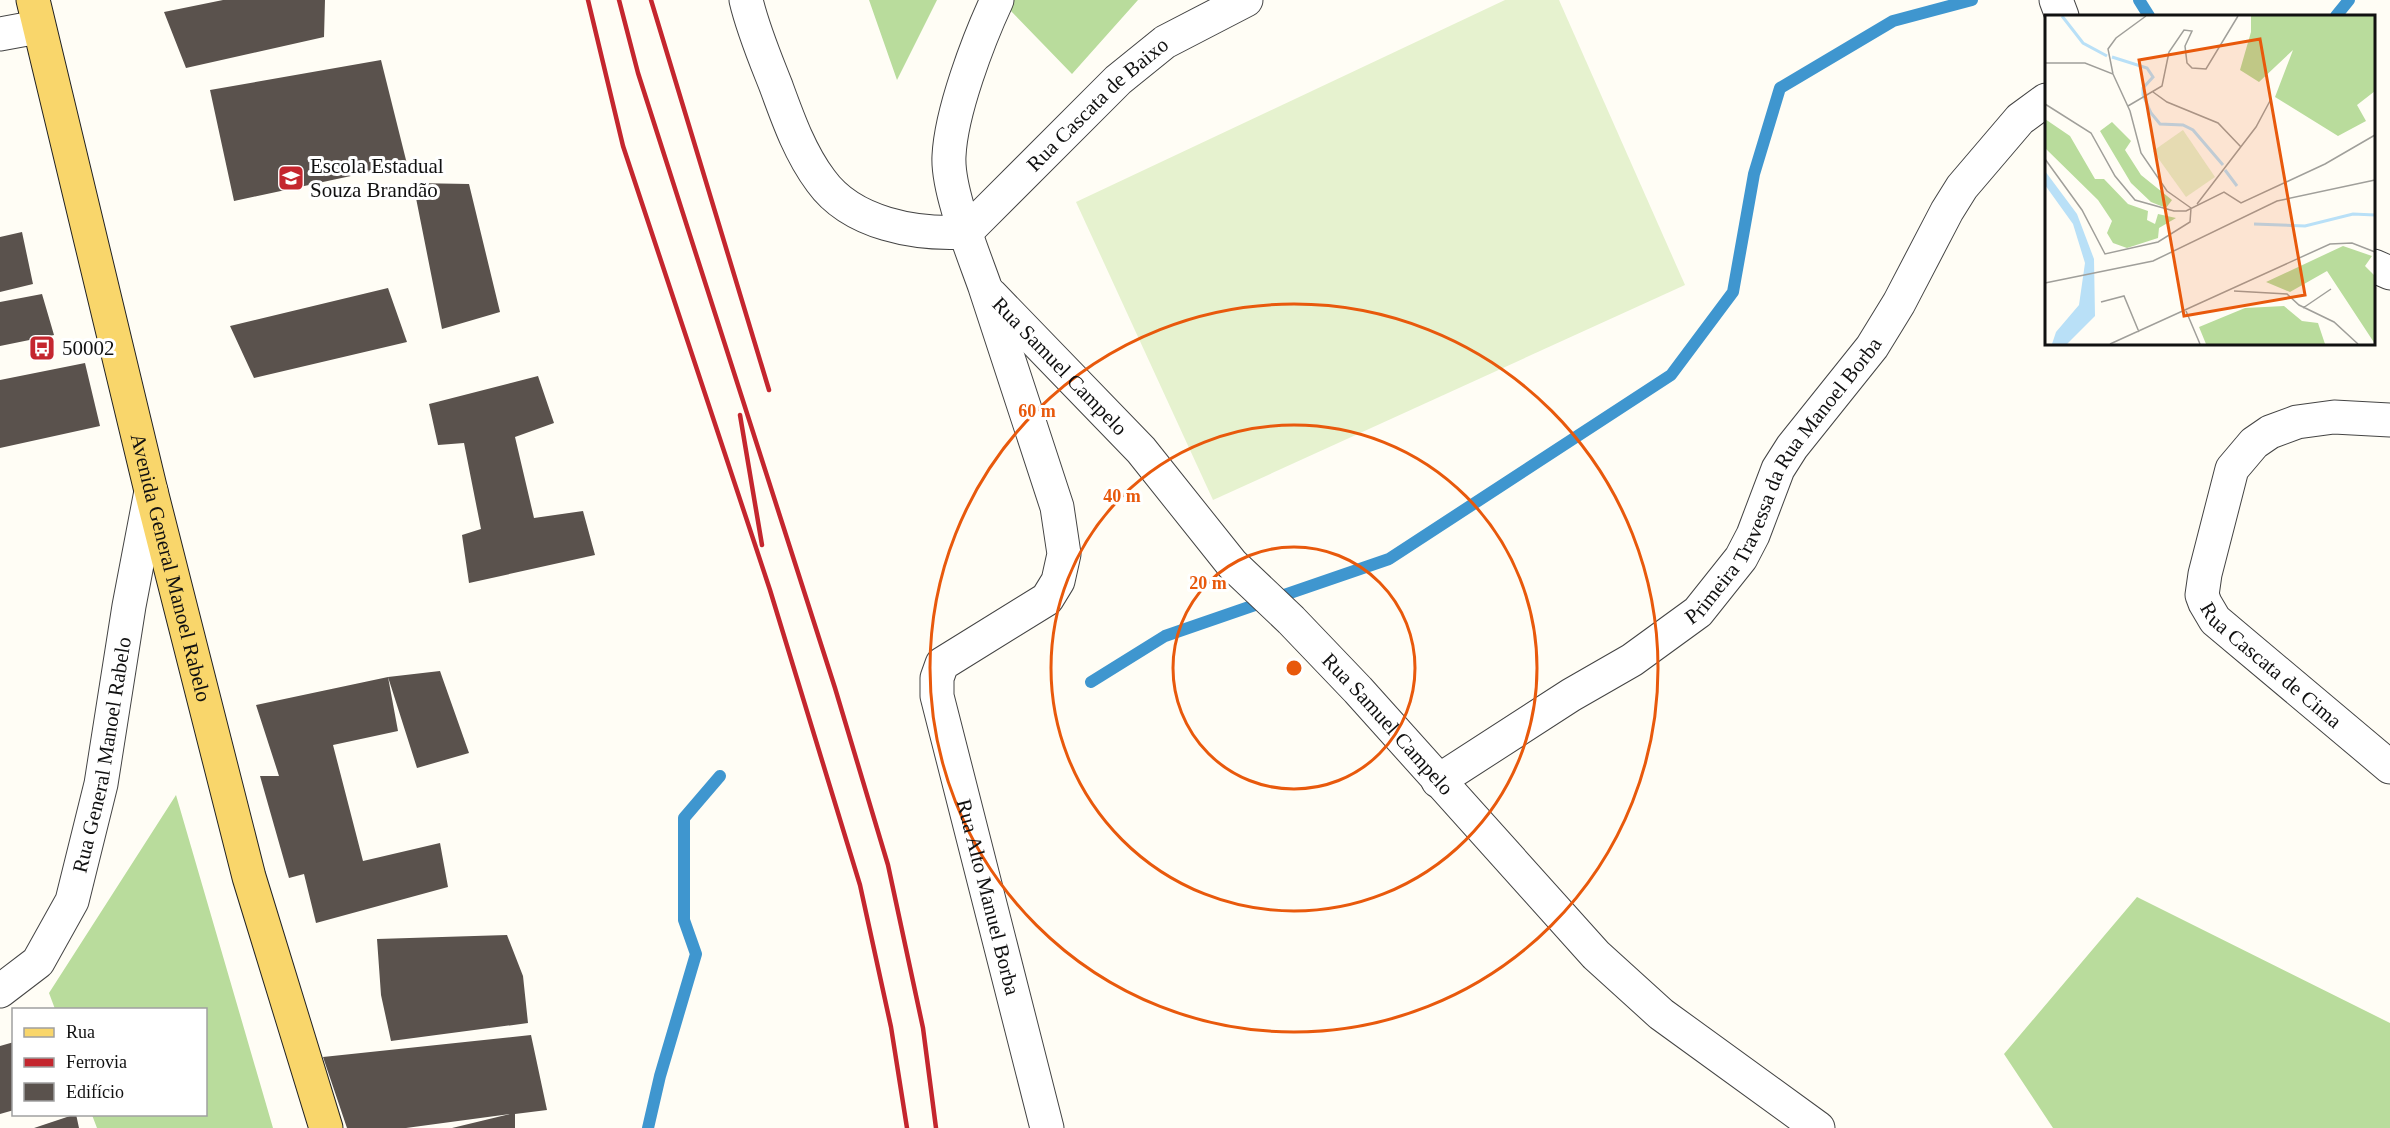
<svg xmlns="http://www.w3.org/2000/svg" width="2390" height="1128" font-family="Georgia,serif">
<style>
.forest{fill:#b9dc9c}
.pitch{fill:#e6f2cf}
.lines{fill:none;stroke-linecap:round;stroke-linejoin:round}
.stream{stroke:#3f96cf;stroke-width:12}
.building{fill:#5a524d}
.minor-casing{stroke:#444;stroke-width:35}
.major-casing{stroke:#222;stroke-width:35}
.minor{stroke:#fff;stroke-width:33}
.major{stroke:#f9d66b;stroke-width:33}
.rail{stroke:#c4262e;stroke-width:4.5}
.ring{fill:none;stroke:#e8590c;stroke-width:3}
.labels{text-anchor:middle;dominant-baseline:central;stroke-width:6;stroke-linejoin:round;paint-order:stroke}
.street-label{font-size:21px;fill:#111;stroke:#fff}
.poi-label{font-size:21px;fill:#111;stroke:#fff;text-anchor:start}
.inset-river{fill:none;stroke:#b9e0f7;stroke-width:3}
.inset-road{fill:none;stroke:#a09f9a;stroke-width:1.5}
.view{fill:#e8590c;fill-opacity:0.15;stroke:#e8590c;stroke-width:3}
.inset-edge{fill:none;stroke:#111;stroke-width:3}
.centre{fill:#e8590c;stroke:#fff;stroke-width:3}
.ring-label{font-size:18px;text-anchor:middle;font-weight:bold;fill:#e8590c;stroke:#fff;stroke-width:6;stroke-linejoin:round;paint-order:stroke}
</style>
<rect width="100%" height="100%" fill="#fffdf5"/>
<path class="forest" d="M869,0H937L897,80Z
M1014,0H1138L1072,74L1009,9Z
M176,795L273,1128H97L92,1115L206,1114V1010L55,1009L49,993Z
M2137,897L2390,1023V1128H2053L2004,1054Z"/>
<path class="pitch" d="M1505,0H1559L1685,285L1213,500L1076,202Z"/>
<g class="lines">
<path class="stream" d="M2139,0L2149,16
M2336,16L2349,0
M1091,682L1165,636L1389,559L1671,375L1733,292L1754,174L1780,88L1893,21L1972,0
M648,1128L660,1076L696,954L684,920V818L720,776"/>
</g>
<path class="building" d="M223,0H325L324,37L186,68L164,12Z
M381,60L407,164L234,201L210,90Z
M413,183L469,184L500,312L442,329Z
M22,232L33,284L0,292V237Z
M388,288L407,342L254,378L230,326Z
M42,294L54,335L0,346V302Z
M85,363L100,426L0,448V380Z
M538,376L554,423L515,437L534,518L583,511L595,555L469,583L462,535L481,529L464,443L438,445L429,404Z
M440,671L469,753L417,768L388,677L398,731L333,745L363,861L440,843L448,887L316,923L304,874L289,878L260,776H279L256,705L388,677Z
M507,935L523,976L528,1023L391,1041L381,995L377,939Z
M531,1035L547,1110L515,1114V1128H452L510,1114L406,1128H347L323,1057Z
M14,1042V1110L0,1114V1046Z
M76,1114L79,1128H34Z"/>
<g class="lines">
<defs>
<g id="minor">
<path id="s1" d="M746,0C753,30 765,58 776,86C788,119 800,153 821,181C852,224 916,235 966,232L1118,80L1165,42L1246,0"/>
<path id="s2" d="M997,0C978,41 951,112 949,156C947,190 973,253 985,287C1009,360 1033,434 1057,507L1064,554L1058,581L1047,599L942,664L937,678V696L1047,1128"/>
<path d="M2056,0L2062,16"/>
<path d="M0,34L38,27"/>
<path d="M2374,266L2390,273"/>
<path id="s3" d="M991,295L1141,450L1232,564L1291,620L1358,690L1596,955L1661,1014L1818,1128"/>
<path id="s4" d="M2390,420L2334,417L2297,422L2270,432L2254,443L2232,469L2205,574L2202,595L2205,603L2215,620L2390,767"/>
<path id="s5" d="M1438,781L1571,695L1632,660L1698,612L1741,558L1753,535L1778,469L1792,447L1872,347L1899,303L1947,211L1962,187L2020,119L2046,100"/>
<path id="s6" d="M0,991L38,962L72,901L101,784L129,606L151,491"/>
</g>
<g id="major">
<path id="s7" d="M33,0L151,491L249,877L326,1128"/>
</g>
</defs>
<use href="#minor" class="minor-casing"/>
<use href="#major" class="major-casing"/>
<use href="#minor" class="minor"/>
<use href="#major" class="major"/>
<path class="rail" d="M588,0L623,146L770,590L860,885L891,1027L907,1128
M619,0L638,73L835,688L888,865L923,1028L936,1128
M651,0L769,390
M740,415L762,545"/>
</g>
<g class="ring">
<circle cx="1294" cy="668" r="121"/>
<circle cx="1294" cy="668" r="243"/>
<circle cx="1294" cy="668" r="364"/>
</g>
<defs>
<symbol id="school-square" viewBox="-11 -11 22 22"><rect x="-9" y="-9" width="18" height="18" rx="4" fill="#c4262e" stroke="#fff"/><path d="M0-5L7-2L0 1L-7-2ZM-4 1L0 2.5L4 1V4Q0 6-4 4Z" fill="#fff"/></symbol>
<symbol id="bus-square" viewBox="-11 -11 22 22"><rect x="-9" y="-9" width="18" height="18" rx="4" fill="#c4262e" stroke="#fff"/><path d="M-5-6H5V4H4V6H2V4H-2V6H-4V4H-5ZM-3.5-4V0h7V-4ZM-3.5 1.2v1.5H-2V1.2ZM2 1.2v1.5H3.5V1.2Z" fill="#fff"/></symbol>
</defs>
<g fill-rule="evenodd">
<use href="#school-square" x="276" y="163" width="30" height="30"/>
<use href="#bus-square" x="27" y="333" width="30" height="30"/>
</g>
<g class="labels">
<g class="street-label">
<text stroke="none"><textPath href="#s1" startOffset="540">Rua Cascata de Baixo</textPath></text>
<text stroke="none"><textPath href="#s3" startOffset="99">Rua Samuel Campelo</textPath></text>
<text stroke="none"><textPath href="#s5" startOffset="468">Primeira Travessa da Rua Manoel Borba</textPath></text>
<text stroke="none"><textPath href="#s7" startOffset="584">Avenida General Manoel Rabelo</textPath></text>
<text stroke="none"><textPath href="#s4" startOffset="405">Rua Cascata de Cima</textPath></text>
<text stroke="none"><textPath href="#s3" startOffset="585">Rua Samuel Campelo</textPath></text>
<text stroke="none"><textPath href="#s6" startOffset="267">Rua General Manoel Rabelo</textPath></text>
<text stroke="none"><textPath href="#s2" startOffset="992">Rua Alto Manuel Borba</textPath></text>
</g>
<g class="poi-label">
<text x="310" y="166">Escola Estadual<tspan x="310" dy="24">Souza Brandão</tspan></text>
<text x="62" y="348">50002</text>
</g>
</g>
<g transform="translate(2045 15)">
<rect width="330" height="330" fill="#fffdf5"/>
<path d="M206,1H330V76L312,90L321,106L293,121L230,82L248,35L214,67L195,55L206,17ZM0,104L25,121L50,164H59L83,189L103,196L102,205L110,209L113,199L131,203L114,213L113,223L82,233L68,228L62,218L67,206L53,185L0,133ZM67,107L86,126L80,135L96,160L127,185L121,193L106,187L86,168L55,116ZM298,231L327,241L320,251L330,261V329L282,256L245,277L221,267ZM239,291L257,306L273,308L280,329H161L154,312L200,293Z" fill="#b9dc9c"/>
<path d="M138,115L170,162L141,182L108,136Z" fill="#e6f2cf"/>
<path d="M0,156L32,199L49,244L50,301L22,329H7L11,317L34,290L40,248L28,209L0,170Z" fill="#b9e0f7"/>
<path class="inset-river" d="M17,1L38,28L62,41M67,42L102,53L108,62L98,73V80L106,98L115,109L138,110L148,115L178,150M180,155L192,171M209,209L260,211L308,199L330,200"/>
<path class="inset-road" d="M0,48H40L68,59L85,96L96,138L122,176L146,193L145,207L113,227L60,239L37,195L0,144M68,59L63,34L71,23L101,1M108,77L122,87L173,108L196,132M0,89L46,118L70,161L90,185L129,196H141L179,177L196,188L280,149L330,120M83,91L117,71L124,37L139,15L147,16L140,31L142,48L147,53L161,54L193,1M152,189L211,112L226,84M0,268L108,246L232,186L330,165M189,276L242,279L254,290L289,307L313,329M56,287L79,281L94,317M258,293L286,274M141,296L155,329M65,329L285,229L307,228L330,237"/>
<path class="view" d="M215,24L260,280L139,301L94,45Z"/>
<rect width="330" height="330" class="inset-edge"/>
</g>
<circle cx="1294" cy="668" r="9" class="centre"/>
<g class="ring-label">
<text x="1037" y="417">60 m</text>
<text x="1122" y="502">40 m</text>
<text x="1208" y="589">20 m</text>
</g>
<rect x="12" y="1008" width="195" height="108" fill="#ffffff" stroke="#a0a0a0" stroke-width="1.5"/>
<rect x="24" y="1028" width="30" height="9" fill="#f9d66b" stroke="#a0a0a0" stroke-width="1.5"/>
<text x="66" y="1038" font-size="18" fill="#111111">Rua</text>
<rect x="24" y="1058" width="30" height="9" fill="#c4262e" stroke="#a0a0a0" stroke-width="1.5"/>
<text x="66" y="1068" font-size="18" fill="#111111">Ferrovia</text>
<rect x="24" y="1083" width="30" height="18" fill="#5a524d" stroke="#a0a0a0" stroke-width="1.5"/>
<text x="66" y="1098" font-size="18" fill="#111111">Edifício</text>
</svg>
